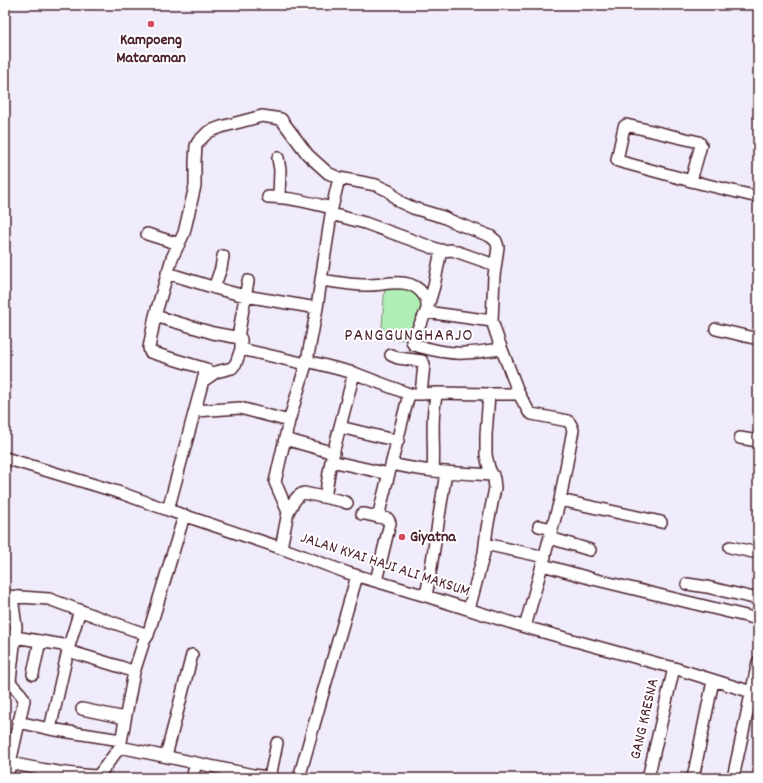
<svg xmlns="http://www.w3.org/2000/svg" width="763" height="783" font-family="Dekko,sans-serif">
<style>
.green{fill:#afefb6;stroke:#7c8770}
.lines{fill:none;stroke-linecap:round;stroke-linejoin:round}
.minor-casing{stroke:#4a1f2b;stroke-width:14}
.minor{stroke:#fff;stroke-width:11}
.poi-dot{fill:#d1495b;stroke:#fff;stroke-width:1.5}
.labels{text-anchor:middle;dominant-baseline:central;stroke-width:4;stroke-linejoin:round;paint-order:stroke}
.poi-label{font-size:16px;font-weight:bold;fill:#4a1f2b;stroke:#fff}
.street-label{font-size:16px;fill:#4a1f2b;stroke:#fff}
.quarter-label{font-size:18px;letter-spacing:1px;fill:#4a1f2b;stroke:#fff}
</style>
<rect width="100%" height="100%" fill="#f1ecfb"/>
<filter id="ink" filterUnits="userSpaceOnUse"><feTurbulence type="fractalNoise" baseFrequency=".025" numOctaves="2"/><feDisplacementMap in="SourceGraphic" scale="8" xChannelSelector="R" yChannelSelector="G"/><feConvolveMatrix kernelMatrix="1 2 1 2 8 2 1 2 1" color-interpolation-filters="sRGB"/></filter>
<g filter="url(#ink)">
<path class="green" d="M385,282L422,288L424,307L410,340L390,339L382,327Z"/>
<g class="lines">
<defs>
<path id="minor" d="M278,158L280,170L279,197
M691,181L701,145L699,142L626,125L624,127L617,160L618,161L691,181L758,197
M268,197C290,197 311,203 332,208L321,280C335,282 350,285 365,285C384,286 409,275 423,294C427,299 428,306 426,312L492,321
M332,208L339,178
M331,214L365,223L442,251L452,250L495,265
M147,234L179,244
M167,273L222,290L245,296L317,308
M214,288L221,268L223,256
M428,306L434,286L441,250
M426,312L412,341L414,345C430,349 447,354 464,353C476,353 489,350 501,349
M155,316L213,333L240,338L241,339V349L306,364
M716,329L758,339
M238,337L248,281
M391,355L398,358L422,361L424,364L421,394
M307,361L317,308L321,280
M203,381L216,372L232,368L236,363L241,349
M195,411L240,408L289,421
M340,427L398,441
M740,438L758,441
M285,439L334,453
M5,458L121,493L168,510L281,548L348,573L426,596L525,627L674,668L758,694
M331,461L389,474
M392,464C425,472 459,473 493,475
M433,471C435,445 430,418 437,393
M325,497L331,461L354,373
M560,500L661,522
M168,510L206,369L150,352L149,348L155,316L172,258L184,233L195,186V161L196,146L198,142L208,132L221,127L262,116L281,119L308,155L328,173L339,178L376,185L389,191L400,202L413,208L443,217L456,223L490,236L496,241L498,247L494,276L492,321L499,342L519,394
M288,512C292,505 296,495 304,493L342,501L347,503
M362,514H365L378,517
M539,526L552,529
M550,538L590,550
M485,544L545,557
M730,547L758,553
M281,548L288,512L275,482L289,421L307,361L354,373L409,394H421L437,393L489,394H519L529,412L532,414L568,421L571,425L573,430L560,500L525,627
M543,565L593,579L758,619
M376,581L390,523L388,519L378,517L409,394
M687,584L707,587L758,599
M6,596L49,599L103,619L148,635
M426,596L430,574L446,472
M469,609L484,553L487,528L495,488L494,479L489,468L486,455V435L489,394
M15,637L69,646
M68,651L121,667L134,672
M33,674L40,641
M82,709L125,718
M18,722L50,729L121,740
M50,729L69,646L80,610
M120,747L253,775L274,778
M166,756L192,655
M5,762L10,763L24,700C22,692 13,689 10,681L16,627L12,597
M270,777L277,743
M7,778L10,763C38,769 68,775 98,776L120,747L134,672L144,641L148,635L184,516
M192,778L196,763
M299,778L326,682L357,576
M648,778L674,668
M693,778L713,681
M733,778L758,662"/>
</defs>
<use href="#minor" class="minor-casing"/>
<use href="#minor" class="minor"/>
</g>
</g>
<g class="poi-dot">
<circle cx="151" cy="24" r="4"/>
<circle cx="402" cy="537" r="4"/>
</g>
<g class="labels">
<g class="poi-label">
<text x="151" y="40">Kampoeng<tspan x="151" dy="18">Mataraman</tspan></text>
<text x="410" y="537" text-anchor="start">Giyatna</text>
</g>
<g class="street-label">
<text transform="translate(385 565) rotate(18)">JALAN KYAI HAJI ALI MAKSUM</text>
<text transform="translate(645 719) rotate(-77)">GANG KRESNA</text>
</g>
<g class="quarter-label">
<text x="409" y="336">PANGGUNGHARJO</text>
</g>
</g>
<rect width="763" height="783" fill="none" stroke="#fff" stroke-width="20"/>
<rect x="10" y="10" width="743" height="763" fill="none" stroke="#4a1f2b" stroke-width="1.5" filter="url(#ink)"/>
</svg>
